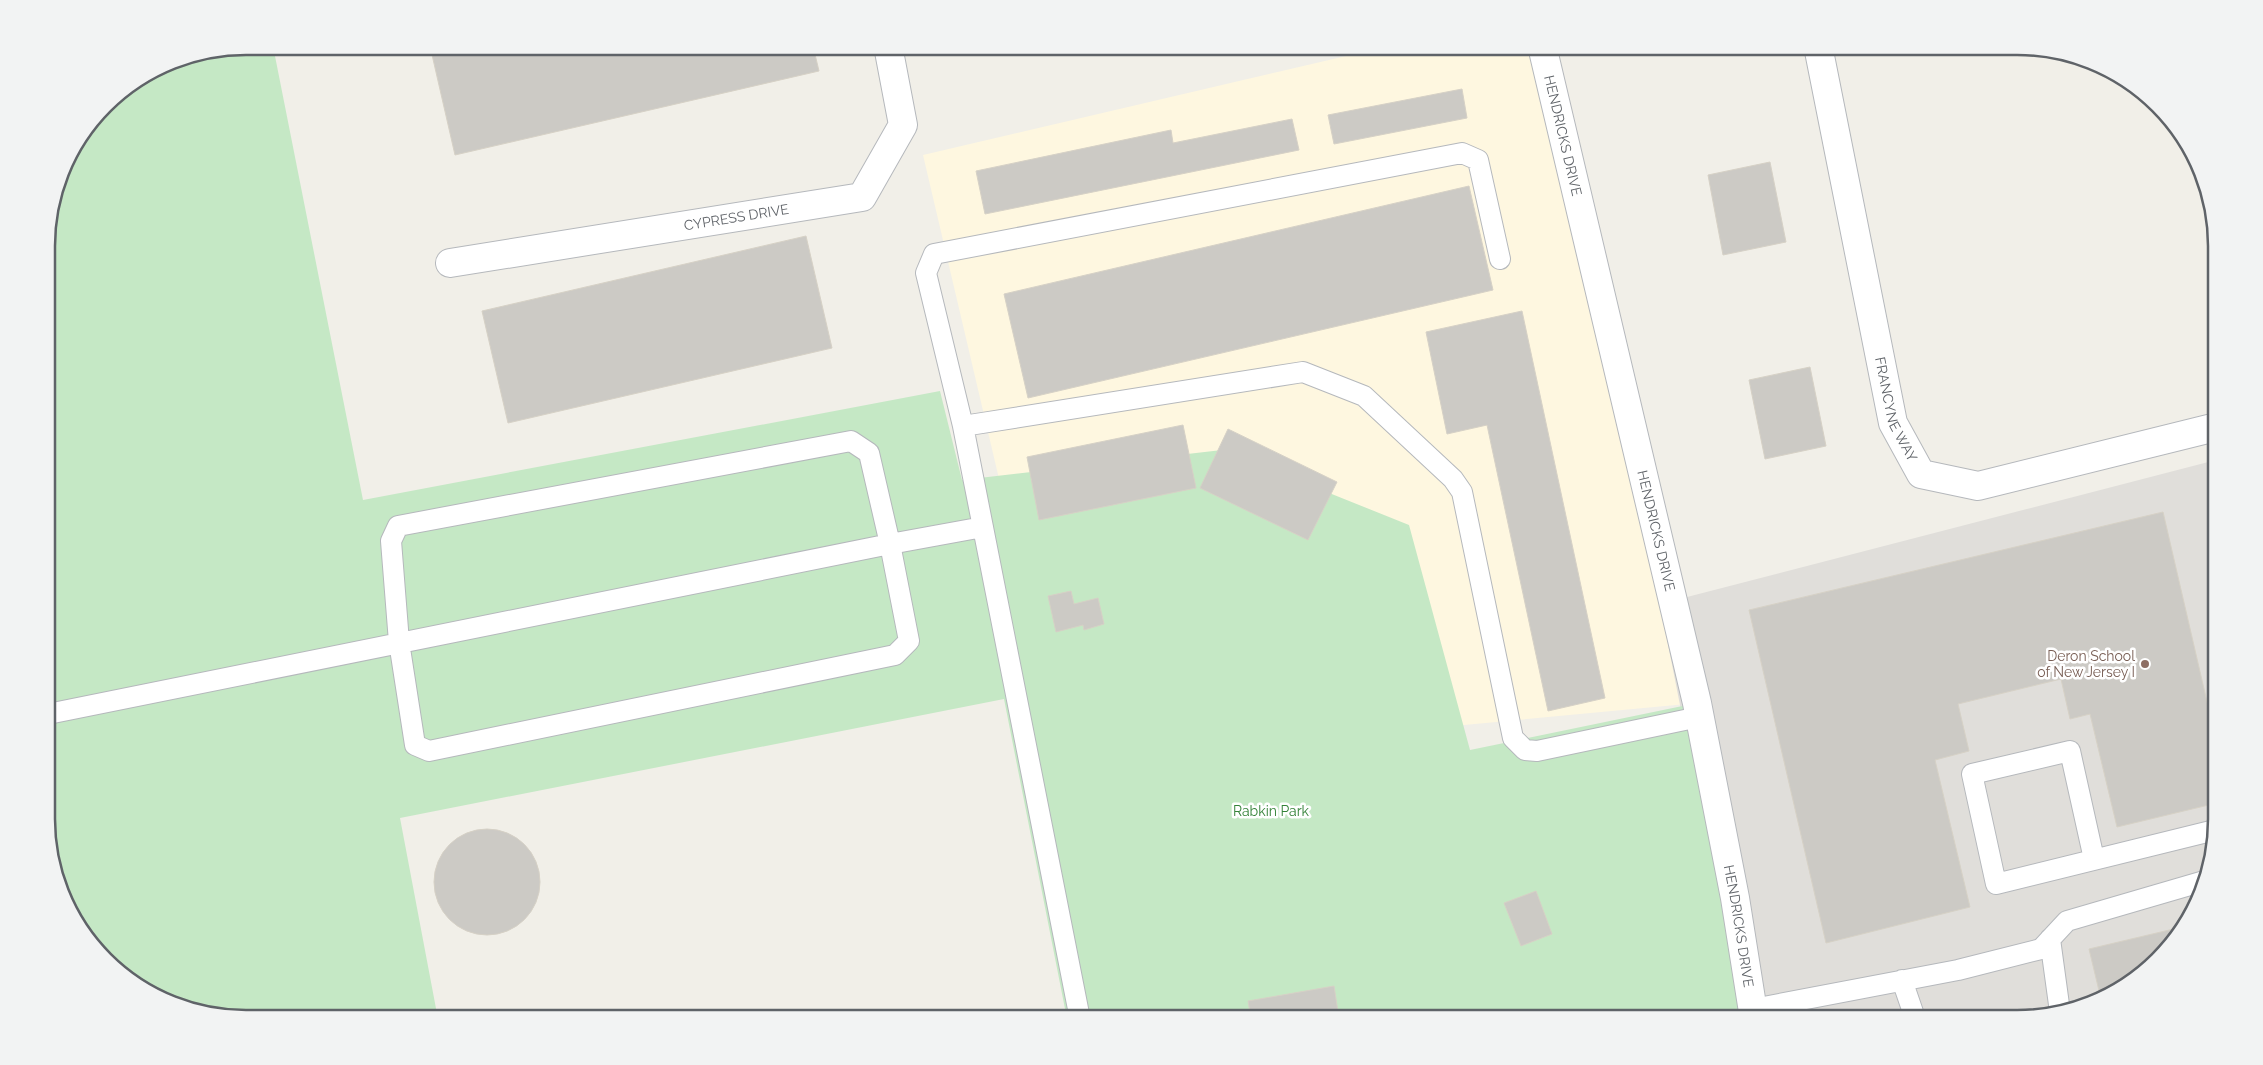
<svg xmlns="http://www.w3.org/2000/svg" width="2263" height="1065" font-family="Raleway,sans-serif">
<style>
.commercial{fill:#fef7e0}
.industrial{fill:#e0deda}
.green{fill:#c5e8c5}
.building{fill:#cccac5;stroke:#d6d1c6}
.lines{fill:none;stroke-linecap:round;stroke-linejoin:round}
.lane-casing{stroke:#b5b8bc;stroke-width:22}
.street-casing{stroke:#b5b8bc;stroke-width:30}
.lane{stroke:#fff;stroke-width:20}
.street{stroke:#fff;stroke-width:28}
.education-dot{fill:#8d6e63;stroke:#fff;stroke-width:2}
.labels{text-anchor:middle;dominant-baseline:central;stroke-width:5;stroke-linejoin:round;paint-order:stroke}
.street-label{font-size:14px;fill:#5f6368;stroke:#fff}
.education-label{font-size:14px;fill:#785e54;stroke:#fff;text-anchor:end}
.park-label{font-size:14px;fill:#348238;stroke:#fff}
.rim{fill:none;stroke:#5f6368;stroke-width:2.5}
</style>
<rect width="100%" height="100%" fill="#f1efe8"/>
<path class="commercial" d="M1389,46H1547L1697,703L1464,725L1046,679L923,155Z"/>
<path class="industrial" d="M2216,460L2217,819L2201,896L2167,950L2128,985L2081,1008L2030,1018H1742L1660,604Z"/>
<path class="green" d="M246,46H273L363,500L940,391L962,480L1222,450L1409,525L1470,750L1697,703L1755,1018L1067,1019L1004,699L400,818L438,1019H246L169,1003L124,977L87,940L61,895L48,845L47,233L67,157L114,96L170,61Z"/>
<path class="building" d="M430,46H813L819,71L455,155Z
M1462,89L1467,118L1334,144L1328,115Z
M1292,119L1299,150L985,214L976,171L1171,130L1173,143Z
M1770,162L1786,242L1723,255L1708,175Z
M1469,186L1493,290L1028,398L1004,294Z
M806,236L832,348L508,423L482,311Z
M1522,311L1605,698L1548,711L1487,425L1447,434L1426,332Z
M1810,367L1826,446L1765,459L1749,380Z
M1183,425L1196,488L1039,520L1027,457Z
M1228,429L1337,482L1308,540L1200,488Z
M2163,512L2217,745V803L2117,827L2090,714L2070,719L2061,679L1958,704L1969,751L1935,760L1970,907L1826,943L1749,610Z
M1071,591L1074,604L1098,598L1104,624L1084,630L1083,625L1056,632L1048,596Z
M434 882a53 53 0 1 1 106 0a53 53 0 1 1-106 0Z
M1536,891L1552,934L1521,946L1504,903Z
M2182,927L2167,950L2128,985L2101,999L2089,949Z
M1334,986L1339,1018L1251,1019L1248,1001Z"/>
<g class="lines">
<defs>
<path id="lane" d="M963,426L1303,372L1364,396L1453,479L1462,492L1513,738L1525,750L1537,751L1699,717
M851,441L869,453L890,544L909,641L895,655L429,751L415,745L399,642L391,541L398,526Z
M48,714L890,544L983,527
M2094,859L2070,751L1972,774L1996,884L2215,830
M2050,939L2060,1012
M1902,980L1915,1018
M1753,1009L1958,970L2041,949L2067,921L2204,881
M1080,1019L963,426L926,273L934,254L1462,153L1478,160L1500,259"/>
<g id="street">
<path id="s1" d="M1542,46L1697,703L1735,898L1754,1018"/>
<path id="s2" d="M1818,46L1893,423L1921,474L1978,486L2216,427"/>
<path id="s3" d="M450,263L862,197L903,125L888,46"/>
</g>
</defs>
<use href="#lane" class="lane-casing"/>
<use href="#street" class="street-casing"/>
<use href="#lane" class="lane"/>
<use href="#street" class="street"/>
</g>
<circle class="education-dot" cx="2145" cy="664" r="5"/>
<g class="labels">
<g class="street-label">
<text stroke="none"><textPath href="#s1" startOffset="92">HENDRICKS DRIVE</textPath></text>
<text stroke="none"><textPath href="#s3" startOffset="290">CYPRESS DRIVE</textPath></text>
<text stroke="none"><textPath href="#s2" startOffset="372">FRANCYNE WAY</textPath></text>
<text stroke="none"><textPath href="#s1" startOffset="498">HENDRICKS DRIVE</textPath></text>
<text stroke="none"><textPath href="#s1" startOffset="902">HENDRICKS DRIVE</textPath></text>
</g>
<g class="education-label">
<text x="2135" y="656">Deron School<tspan x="2135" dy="16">of New Jersey I</tspan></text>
</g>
<g class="park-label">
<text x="1271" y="811">Rabkin Park</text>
</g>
</g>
<path d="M0 0H2263V1065H0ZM246 55H2017A191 191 0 0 1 2208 246V819A191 191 0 0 1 2017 1010H246A191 191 0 0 1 55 819V246A191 191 0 0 1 246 55Z" fill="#f2f3f3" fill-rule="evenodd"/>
<path class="rim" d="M246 55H2017A191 191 0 0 1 2208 246V819A191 191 0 0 1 2017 1010H246A191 191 0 0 1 55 819V246A191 191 0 0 1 246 55Z"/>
</svg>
